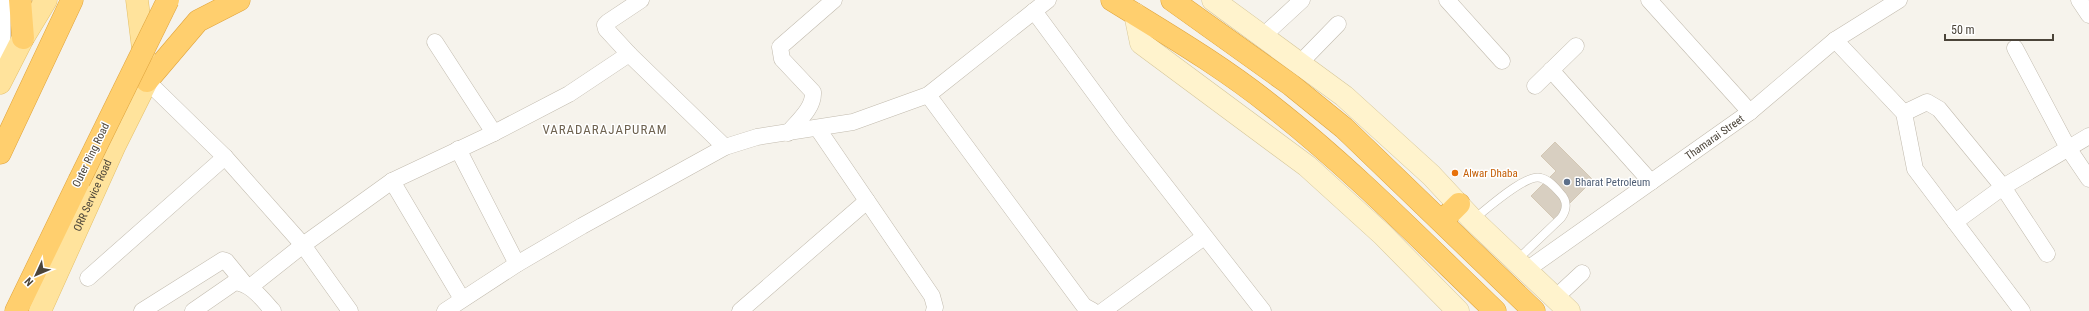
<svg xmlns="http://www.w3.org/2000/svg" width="2089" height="311" font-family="'Roboto Condensed',sans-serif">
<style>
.building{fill:#d8cfc1;stroke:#d3c7b4}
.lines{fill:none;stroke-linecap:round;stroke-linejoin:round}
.lane-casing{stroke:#c2bbae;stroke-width:9}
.street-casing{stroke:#c2bbae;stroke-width:17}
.secondary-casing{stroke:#d6c79b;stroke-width:23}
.primary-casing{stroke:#e6c16a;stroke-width:23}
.highway-casing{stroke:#e0a43c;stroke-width:23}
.lane{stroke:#fff;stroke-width:8}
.street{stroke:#fff;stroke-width:16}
.secondary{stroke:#fff3cd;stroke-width:22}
.primary{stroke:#ffe39c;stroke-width:22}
.highway{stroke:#ffcf6e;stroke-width:22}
.highway-bridge-casing{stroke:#e0a43c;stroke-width:23;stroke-linecap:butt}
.highway-bridge{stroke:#ffcf6e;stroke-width:22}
.food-dot{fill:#e8710a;stroke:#fff;stroke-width:1.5}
.service-dot{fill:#5c6f8a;stroke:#fff;stroke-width:1.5}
.labels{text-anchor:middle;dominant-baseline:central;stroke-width:3;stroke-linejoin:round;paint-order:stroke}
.street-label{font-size:11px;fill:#4b4439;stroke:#fff}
.food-label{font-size:11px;fill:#c56008;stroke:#fff;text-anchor:start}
.service-label{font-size:11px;fill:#4e5e75;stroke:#fff;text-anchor:start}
.quarter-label{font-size:13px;letter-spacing:1px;fill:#6e6250;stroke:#fff}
</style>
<rect width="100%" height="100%" fill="#f6f3ec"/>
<path class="building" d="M1555,142L1593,180L1554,219L1531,196L1556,171L1541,156Z"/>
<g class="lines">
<defs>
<path id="lane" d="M1474,219C1487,209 1526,173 1541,178C1549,180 1555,187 1560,193C1568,201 1567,210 1561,218L1517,260"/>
<g id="street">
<path d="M641,0L608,22L605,25L606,29L629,54L725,147"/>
<path d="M1447,0L1502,61"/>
<path d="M1649,0L1750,112"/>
<path d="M2079,0L2089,15"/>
<path d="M1034,11L1121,129L1263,311"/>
<path d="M1263,36L1302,0"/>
<path d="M1835,40L1904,113L1915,169L2022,311"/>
<path d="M435,42L494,133"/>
<path d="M2015,48L2068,148L2089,179"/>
<path d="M0,59L2,51L3,0"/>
<path d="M1300,63L1338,24"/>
<path d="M1551,70L1651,182"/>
<path d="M147,81L225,157L303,245L350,311"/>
<path d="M1535,86L1576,46"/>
<path d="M928,95L1084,306L1093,311"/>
<path d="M1904,113L1927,102L1939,109L2003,187L2047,254"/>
<path d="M818,129L932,296L935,307L934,311"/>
<path d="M788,133C798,121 814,108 813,92L782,59L780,47L834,0"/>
<path d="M458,149L517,264"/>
<path d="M392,181L462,299"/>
<path d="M1955,222L2003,187L2089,136"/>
<path id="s1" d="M1525,271L1750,112L1835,40L1899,0"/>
<path d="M88,278L225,157"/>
<path d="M250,287L303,245L392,181L494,133L569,94L629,54"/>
<path d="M1555,298L1582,273"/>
<path d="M142,311L223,260L226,261L244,283"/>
<path d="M193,311L235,282C252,284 262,299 273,311"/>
<path d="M445,311L517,264L582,226L725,147L757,137L853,122L928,95L1048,0"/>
<path d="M740,311L867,201"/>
<path d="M1103,311L1204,237"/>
</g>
<path id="secondary" d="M1213,0L1344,96L1431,175L1473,220L1569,311
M1135,14L1141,43L1307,166L1382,234L1458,311"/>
<g id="primary">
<path d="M0,83L23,38L46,0"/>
<path id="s2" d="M40,311L115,145L147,81L137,0"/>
</g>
<path id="highway" d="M20,0L23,38
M1112,0C1167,34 1222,66 1273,107C1352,169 1422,241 1495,311
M1172,0L1291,85L1344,128L1534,311
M147,81L198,21L239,0
M0,153L72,0
M1442,221L1459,204
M16,311L79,181"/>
</defs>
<use href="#lane" class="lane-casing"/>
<use href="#street" class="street-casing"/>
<use href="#secondary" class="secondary-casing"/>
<use href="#primary" class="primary-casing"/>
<use href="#highway" class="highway-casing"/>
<use href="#lane" class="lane"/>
<use href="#street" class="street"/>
<use href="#secondary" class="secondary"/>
<use href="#primary" class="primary"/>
<use href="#highway" class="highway"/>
<defs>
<path id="highway-bridge" d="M79,181L168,0"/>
</defs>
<use href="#highway-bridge" class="highway-bridge-casing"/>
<use href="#highway-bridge" class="highway-bridge"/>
</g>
<circle class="food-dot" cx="1455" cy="173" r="4"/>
<circle class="service-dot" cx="1567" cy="182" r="4"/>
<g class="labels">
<g class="street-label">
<text stroke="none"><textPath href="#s1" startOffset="232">Thamarai Street</textPath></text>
<text transform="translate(91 155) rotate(-64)">Outer Ring Road</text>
<text stroke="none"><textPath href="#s2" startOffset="127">ORR Service Road</textPath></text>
</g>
<g class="food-label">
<text x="1463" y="173">Alwar Dhaba</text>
</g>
<g class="service-label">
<text x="1575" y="182">Bharat Petroleum</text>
</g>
<g class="quarter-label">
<text x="605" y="129">VARADARAJAPURAM</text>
</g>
</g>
<g transform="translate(36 275) rotate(226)" stroke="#ffffff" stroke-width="3" paint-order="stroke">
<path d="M0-3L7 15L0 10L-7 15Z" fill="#4b4439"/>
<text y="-6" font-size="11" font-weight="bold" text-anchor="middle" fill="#4b4439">N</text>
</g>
<path d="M1945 34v6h108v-6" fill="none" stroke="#4b4439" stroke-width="2"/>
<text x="1951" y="34" font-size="12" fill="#4b4439" stroke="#ffffff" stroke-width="3" paint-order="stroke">50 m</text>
</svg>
